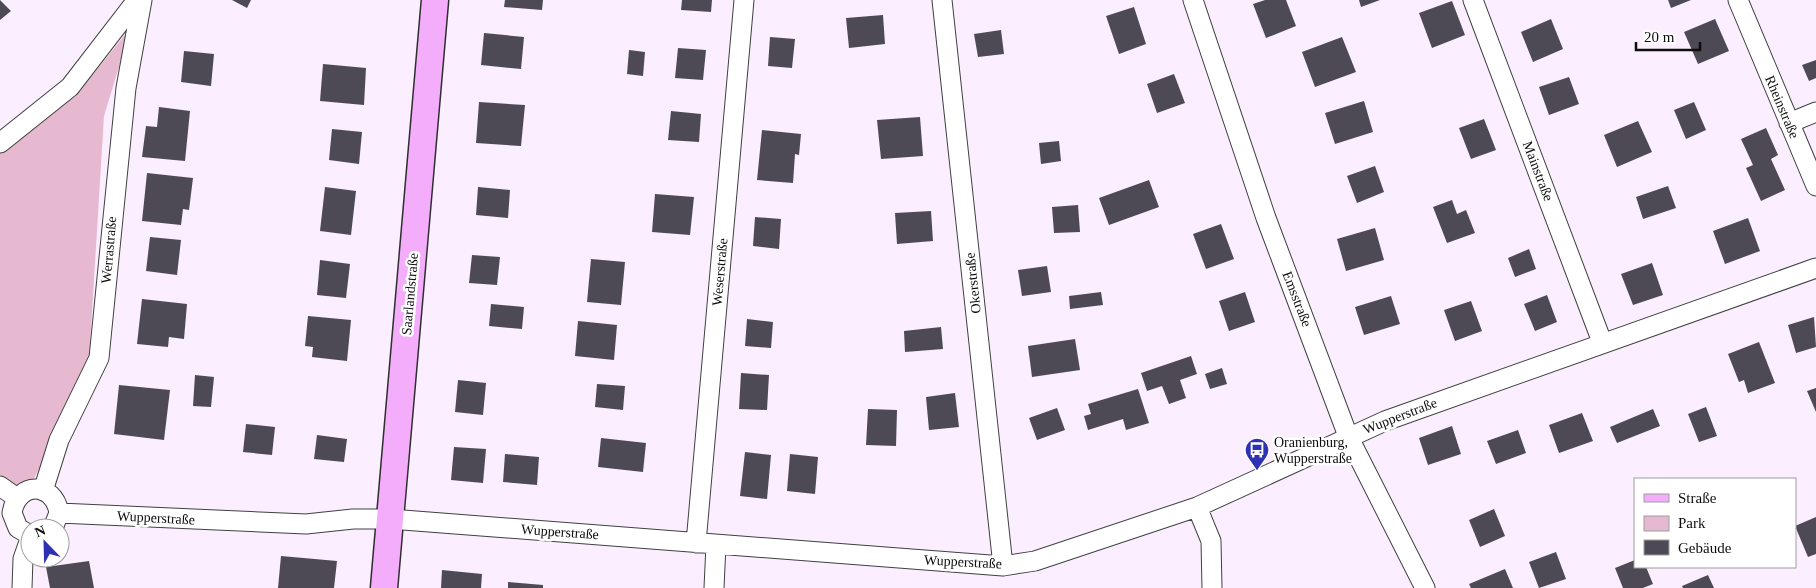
<svg xmlns="http://www.w3.org/2000/svg" width="1816" height="588" font-family="Georgia,serif">
<style>
.green{fill:#e6b9d0}
.building{fill:#4e4a55}
.lines{fill:none;stroke-linecap:round;stroke-linejoin:round}
.street-casing{stroke:#404040;stroke-width:21}
.secondary-casing{stroke:#2f2f2f;stroke-width:29}
.street{stroke:#fff;stroke-width:19}
.secondary{stroke:#f3adfa;stroke-width:26}
.labels{text-anchor:middle;dominant-baseline:central;stroke-width:5;stroke-linejoin:round;paint-order:stroke}
.street-label{font-size:14px;fill:#0d0d0d;stroke:#fff}
.poi-label{font-size:14px;fill:#0d0d0d;stroke:#fff;text-anchor:start}
</style>
<rect width="100%" height="100%" fill="#fbeefe"/>
<path class="green" d="M131,27L104,116L89,361L65,420L30,486L14,491L0,475V151L76,96Z"/>
<path class="building" d="M0,0L11,11L0,20Z
M232,0H251L247,8Z
M505,0H543L542,10L504,7Z
M682,0H712L711,12L681,10Z
M1265,0H1286L1296,26L1266,38L1253,4Z
M1359,0H1380L1361,7Z
M1668,0H1691L1671,8Z
M1452,1L1465,35L1432,48L1419,13Z
M1134,7L1146,44L1119,54L1106,16Z
M883,15L885,44L849,48L846,18Z
M1551,19L1563,49L1533,62L1521,32Z
M1715,19L1729,51L1698,64L1684,32Z
M1001,30L1004,54L978,57L974,34Z
M484,33L524,37L521,69L481,65Z
M770,37L795,39L792,68L768,66Z
M1342,37L1356,72L1315,87L1302,52Z
M678,48L706,50L703,80L675,78Z
M629,50L645,52L643,76L627,74Z
M184,51L214,54L211,86L181,82Z
M1816,60V78L1809,81L1802,65Z
M323,64L366,68L364,105L320,101Z
M1174,74L1185,103L1157,113L1147,84Z
M1569,77L1579,104L1549,115L1539,87Z
M1364,101L1373,132L1335,144L1325,113Z
M479,102L525,105L521,146L476,143Z
M1694,102L1706,130L1686,139L1674,110Z
M159,107L190,111L185,161L142,157L146,126L157,127Z
M671,111L701,114L699,142L668,140Z
M920,117L923,156L881,159L877,120Z
M1484,119L1496,150L1471,159L1459,128Z
M1638,121L1652,152L1617,167L1604,135Z
M1766,128L1778,155L1771,159L1785,190L1761,201L1746,168L1753,165L1741,139Z
M332,129L362,132L359,164L329,160Z
M762,130L801,134L799,155L795,154L793,183L757,180Z
M1059,141L1061,161L1041,164L1039,143Z
M1375,166L1384,192L1357,203L1347,176Z
M147,173L193,178L189,210L183,209L181,225L142,221Z
M1149,180L1159,207L1109,225L1099,198Z
M1668,186L1676,208L1643,219L1636,197Z
M325,187L356,191L351,235L320,231Z
M478,187L510,190L508,218L476,215Z
M655,194L694,197L690,235L652,232Z
M1452,200L1457,214L1466,210L1475,233L1447,243L1433,207Z
M1078,205L1080,232L1054,233L1052,207Z
M931,211L933,241L897,244L895,213Z
M755,217L781,219L779,249L753,246Z
M1748,218L1760,251L1725,264L1713,231Z
M1221,224L1234,259L1206,269L1193,234Z
M1375,228L1384,260L1346,271L1337,239Z
M150,237L181,240L177,275L146,271Z
M1529,249L1536,269L1515,277L1508,258Z
M472,255L500,257L497,285L469,283Z
M591,259L625,262L621,305L587,302Z
M320,260L350,264L346,298L317,295Z
M1652,263L1663,295L1633,305L1621,274Z
M1047,266L1051,292L1022,296L1018,270Z
M1101,292L1103,305L1070,309L1069,296Z
M1245,292L1255,322L1229,331L1219,301Z
M1547,295L1557,322L1535,331L1524,304Z
M1391,296L1400,324L1364,335L1355,307Z
M142,299L187,304L184,339L169,337L168,347L137,344Z
M1471,301L1482,331L1455,341L1444,310Z
M491,304L524,307L522,329L489,326Z
M308,316L351,320L347,361L312,357L313,347L305,346Z
M1814,317L1816,347L1796,353L1788,325Z
M747,319L773,322L771,348L745,346Z
M578,321L617,325L614,360L575,356Z
M941,327L943,349L905,352L904,331Z
M1075,339L1080,370L1032,377L1028,346Z
M1759,342L1775,383L1748,393L1744,380L1739,382L1728,354Z
M1191,356L1197,374L1180,380L1186,398L1169,404L1162,386L1147,391L1141,373Z
M1222,368L1227,384L1210,389L1205,374Z
M741,373L769,375L767,410L739,409Z
M195,375L214,377L211,407L193,406Z
M458,380L486,383L483,415L455,412Z
M597,384L625,386L623,410L595,407Z
M119,385L170,390L164,440L114,434Z
M1816,388V412L1807,391Z
M1138,389L1149,423L1126,430L1123,419L1088,430L1084,416L1091,414L1088,404Z
M955,393L959,427L929,430L926,397Z
M1706,407L1717,436L1699,442L1688,414Z
M1057,408L1065,430L1037,440L1029,418Z
M868,409L897,410L896,446L866,445Z
M1653,409L1660,426L1617,443L1610,427Z
M1582,413L1593,441L1559,453L1549,425Z
M246,424L275,427L272,455L243,452Z
M1452,426L1461,454L1428,465L1419,438Z
M1518,430L1526,453L1496,464L1487,441Z
M317,435L347,439L344,462L314,459Z
M601,438L646,443L643,472L598,467Z
M454,447L486,449L483,483L451,480Z
M745,452L771,455L767,499L740,496Z
M505,454L539,457L537,485L503,482Z
M790,454L818,457L815,494L787,491Z
M1494,509L1505,536L1480,547L1469,520Z
M1816,517V554L1808,557L1795,526Z
M1556,552L1566,579L1539,588L1529,562Z
M281,556L337,561L334,588H278Z
M1635,560V567H1646L1653,584L1643,588H1623L1615,568Z
M89,561L94,588H50L46,567Z
M1505,569L1513,588H1471L1469,584Z
M442,570L482,574L481,588H441Z
M1708,575L1714,588H1683L1682,586Z
M508,582L543,585V588H508Z"/>
<g class="lines">
<defs>
<path id="street" d="M942,0L1003,566
M1193,0L1266,218L1348,436L1425,588
M1473,0L1602,342
M1738,0L1816,186
M1789,123L1816,112
M0,143L70,87L137,0
M0,486L17,498
M43,491L59,440L99,358L126,88L142,0
M1197,507L1211,541L1212,588
M59,513L306,524L353,519H390L1003,566L1035,561L1197,507L1385,421L1816,268
M30,535L18,528L12,513C17,481 54,481 59,513L53,528
M696,543L744,0
M22,588L23,559L30,539
M714,588L716,545"/>
<path id="secondary" d="M384,588L435,0"/>
</defs>
<use href="#street" class="street-casing"/>
<use href="#secondary" class="secondary-casing"/>
<use href="#street" class="street"/>
<use href="#secondary" class="secondary"/>
</g>
<defs>
<symbol id="bus-pin" viewBox="-11 -11 22 30"><path d="M0 17L-7.5 6A9.5 9.5 0 1 1 7.5 6Z" fill="#2e31b4" stroke="#fff"/><path d="M-5-6H5V4H4V6H2V4H-2V6H-4V4H-5ZM-3.5-4V0h7V-4ZM-3.5 1.2v1.5H-2V1.2ZM2 1.2v1.5H3.5V1.2Z" fill="#fff"/></symbol>
</defs>
<g fill-rule="evenodd">
<use href="#bus-pin" x="1243" y="436" width="28" height="38"/>
</g>
<g class="labels">
<g class="street-label">
<text transform="translate(1782 107) rotate(67)">Rheinstraße</text>
<text transform="translate(1538 171) rotate(69)">Mainstraße</text>
<text transform="translate(109 250) rotate(-85)">Werrastraße</text>
<text transform="translate(720 272) rotate(-85)">Weserstraße</text>
<text transform="translate(973 283) rotate(-96)">Okerstraße</text>
<text transform="translate(410 294) rotate(-85)">Saarlandstraße</text>
<text transform="translate(1297 299) rotate(69)">Emsstraße</text>
<text transform="translate(1400 416) rotate(-21)">Wupperstraße</text>
<text transform="translate(156 518) rotate(3)">Wupperstraße</text>
<text transform="translate(560 532) rotate(4)">Wupperstraße</text>
<text transform="translate(963 562) rotate(3)">Wupperstraße</text>
</g>
<g class="poi-label">
<text x="1274" y="442">Oranienburg,<tspan x="1274" dy="16">Wupperstraße</tspan></text>
</g>
</g>
<rect x="1634" y="478" width="162" height="90" fill="#ffffff" stroke="#9e9e9e"/>
<rect x="1644" y="494" width="25" height="8" fill="#f3adfa" stroke="#9e9e9e"/>
<text x="1678" y="503" font-size="15" fill="#0d0d0d">Straße</text>
<rect x="1644" y="516" width="25" height="15" fill="#e6b9d0" stroke="#9e9e9e"/>
<text x="1678" y="528" font-size="15" fill="#0d0d0d">Park</text>
<rect x="1644" y="540" width="25" height="15" fill="#4e4a55" stroke="#9e9e9e"/>
<text x="1678" y="553" font-size="15" fill="#0d0d0d">Gebäude</text>
<g transform="translate(45 543) rotate(337)"><circle r="24" fill="#ffffff" stroke="#9e9e9e"/>
<path d="M0-4L9 19L0 12L-9 19Z" fill="#2e31b4"/>
<text y="-8" font-size="14" font-weight="bold" text-anchor="middle" fill="#0d0d0d">N</text>
</g>
<path d="M1636 42v8h64v-8" fill="none" stroke="#0d0d0d" stroke-width="2.5"/>
<text x="1644" y="42" font-size="15" fill="#0d0d0d" stroke="#ffffff" stroke-width="4" paint-order="stroke">20 m</text>
</svg>
